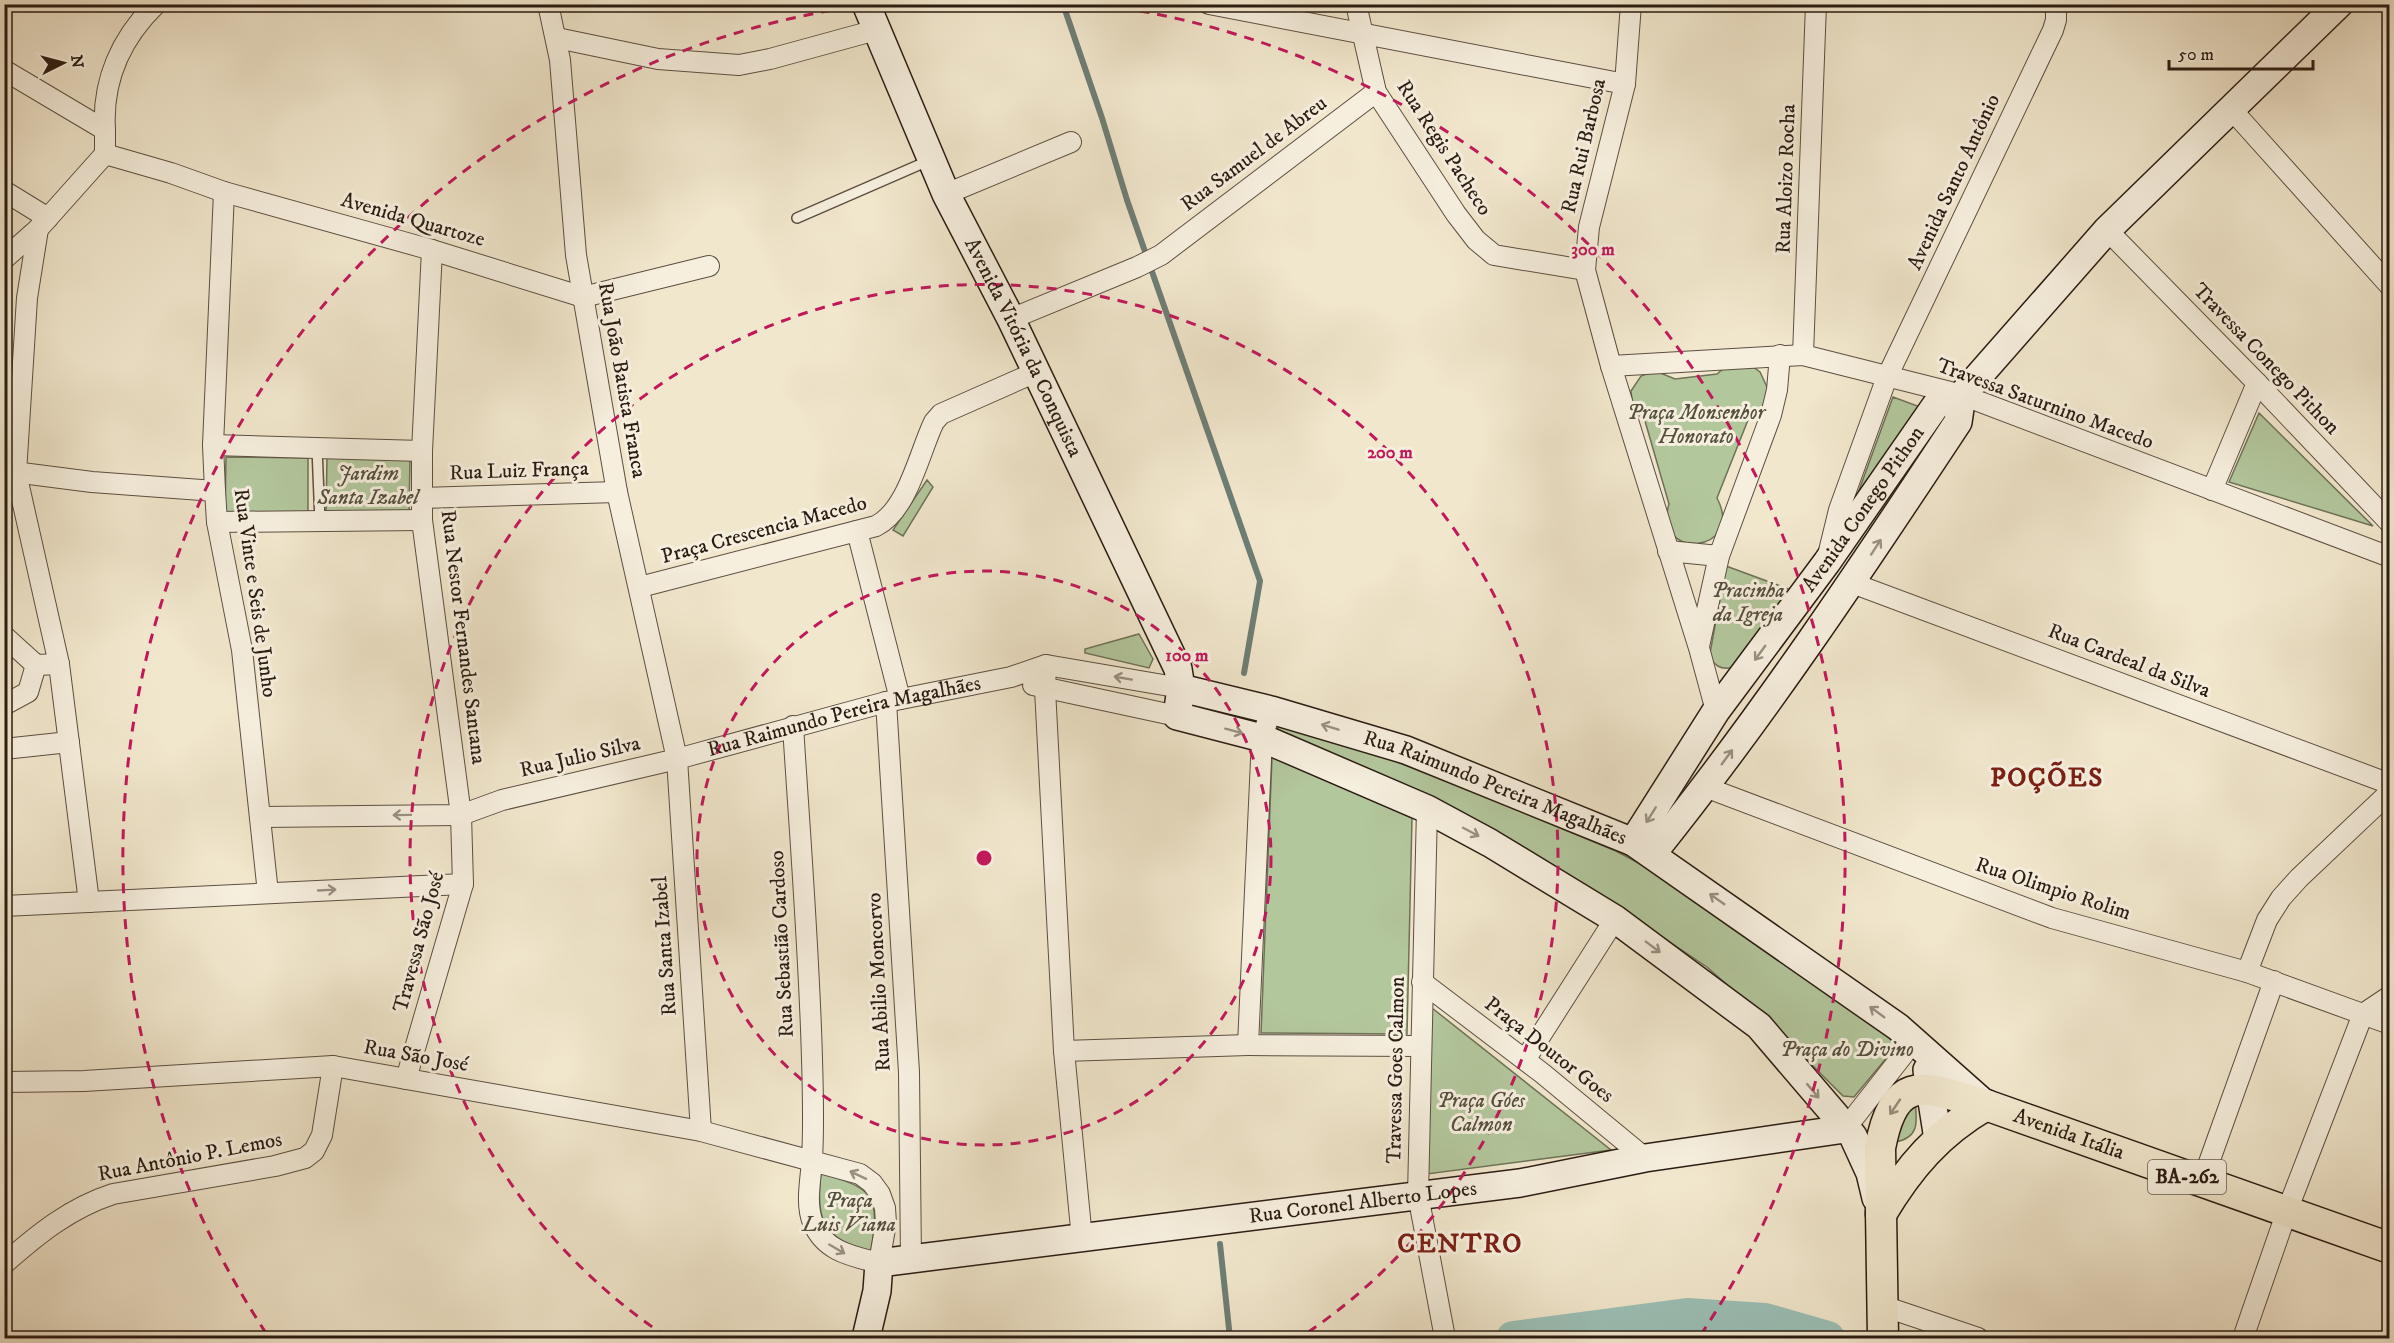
<svg xmlns="http://www.w3.org/2000/svg" width="2394" height="1343" font-family="'IM FELL DW Pica',serif">
<style>
.green{fill:#b3c79d;stroke:#6e7258;stroke-width:1.5}
.lines{fill:none;stroke-linecap:round;stroke-linejoin:round}
.stream{stroke:#6e7e74;stroke-width:6}
.river{stroke:#9bc0b6;stroke-width:34}
.lane-casing{stroke:#5c4f41;stroke-width:12}
.street-casing{stroke:#5c4f41;stroke-width:22}
.secondary-casing{stroke:#2a1c12;stroke-width:30}
.primary-casing{stroke:#2a1c12;stroke-width:33}
.lane{stroke:#f6efde;stroke-width:9}
.street{stroke:#f6efde;stroke-width:20}
.secondary{stroke:#f6efde;stroke-width:27}
.primary{stroke:#f1e7cd;stroke-width:30}
.oneway{stroke:#9a9082}
.oneway2{stroke:#978c79}
.ring{fill:none;stroke:#c2185b;stroke-width:3;stroke-dasharray:10 8}
.labels{text-anchor:middle;dominant-baseline:central;stroke-width:6;stroke-linejoin:round;paint-order:stroke}
.shield{fill:#f6efde;stroke:#675b4f;stroke-width:1.5}
.shield-label{font-size:20px;font-weight:bold;fill:#2a1c12}
.street-label{font-size:21px;fill:#2a1c12;stroke:#f6efde}
.park-label{font-size:21px;font-style:italic;fill:#534f3c;stroke:#f6efde}
.district-label{font-size:27px;font-weight:bold;letter-spacing:1.5px;fill:#7a1f14;stroke:#f6efde}
.centre{fill:#c2185b;stroke:#f6efde;stroke-width:3}
.ring-label{font-size:18px;text-anchor:middle;font-weight:bold;fill:#c2185b;stroke:#f6efde;stroke-width:6;stroke-linejoin:round;paint-order:stroke}
</style>
<rect width="100%" height="100%" fill="#f1e7cd"/>
<filter id="stains"><feTurbulence type="fractalNoise" baseFrequency=".00333" numOctaves="4"/><feColorMatrix values="0 0 0 0 .2 0 0 0 0 .09 0 0 0 0 .02 0 0 0 .5 -.17"/></filter>
<radialGradient id="worn" r=".72"><stop offset=".6" stop-color="#630" stop-opacity="0"/><stop offset="1" stop-color="#630" stop-opacity=".3"/></radialGradient>
<path class="green" d="M1752,366L1760,372L1768,389L1763,408L1748,420L1717,498C1746,553 1652,562 1669,504L1645,421L1633,409L1631,391L1641,376L1649,373L1658,372L1675,379L1717,374L1724,368Z
M1893,397L1931,411L1850,515Z
M2259,413L2373,526L2229,482Z
M226,457L308,458V515L225,514Z
M327,458L410,459L409,515L326,514Z
M927,480L933,487L903,536L893,530Z
M1726,566L1794,591L1733,667C1721,671 1712,665 1710,653Z
M1139,634L1153,659L1149,668L1085,653V649Z
M1288,721L1435,776L1616,851L1646,867L1794,968L1892,1039L1894,1049L1854,1097L1843,1096L1766,1019L1707,967L1620,909L1277,733L1279,725Z
M1272,757L1412,818L1407,1034L1261,1033Z
M1432,1008L1611,1150L1427,1174Z
M1915,1101C1917,1121 1920,1137 1896,1142L1899,1115Z
M821,1173C874,1189 880,1194 871,1251C823,1240 815,1220 821,1173Z"/>
<g class="lines">
<path class="stream" d="M1063,4L1102,118L1127,200L1260,581L1244,673
M1220,1244L1230,1338"/>
<path class="river" d="M1513,1338L1687,1315L1765,1320L1828,1338"/>
<defs>
<path id="lane" d="M797,218L928,161
M317,448L320,522"/>
<g id="street">
<path d="M548,4L560,60L576,255L617,492L677,759L701,1131"/>
<path d="M1209,4L1625,84"/>
<path d="M1356,4L1376,92L1456,214L1476,240L1494,255L1585,270"/>
<path d="M1631,4L1625,84L1589,227L1585,270L1611,366L1699,648L1716,711"/>
<path d="M557,38L658,59L739,65L770,59L876,30"/>
<path d="M4,70L105,130V154"/>
<path d="M2232,110L2390,286"/>
<path d="M105,130C102,81 121,38 156,4"/>
<path d="M4,191L48,218"/>
<path d="M224,192L213,445L215,491L217,522L242,650L268,893"/>
<path d="M946,194L1071,142"/>
<path d="M38,229L27,298L16,473L59,664L89,902"/>
<path d="M2107,230L2257,383L2390,523"/>
<path d="M4,259L38,229L105,154L171,173L224,192L432,250L583,297L709,266"/>
<path d="M1011,319L1137,267L1161,255L1376,92"/>
<path d="M1803,355L1816,4"/>
<path d="M1611,366L1803,355L1962,395L2390,557"/>
<path d="M213,445L422,451"/>
<path d="M6,471L92,482L215,491"/>
<path d="M2212,490L2257,383"/>
<path d="M422,498L617,492"/>
<path d="M217,522L422,520"/>
<path d="M857,531L900,699"/>
<path d="M1668,551L1719,556"/>
<path d="M1829,551L1839,510L1887,377L2053,30L2056,20V4"/>
<path d="M1852,583L2390,784"/>
<path d="M640,587L876,526C908,510 919,453 934,422L941,414L1036,372"/>
<path d="M4,636L36,665L59,664"/>
<path d="M1699,646L1719,556L1771,415L1777,390L1780,355"/>
<path d="M1046,665L1045,689L1064,1051L1082,1239"/>
<path d="M1033,685L1177,716"/>
<path d="M886,702L909,1072L911,1260"/>
<path d="M4,705L28,692L36,665"/>
<path d="M1271,710L1262,738L1248,1045L1421,1046"/>
<path d="M4,749L69,742"/>
<path d="M1705,787L2052,918L2247,972L2390,1024"/>
<path d="M1427,809L1418,1195L1445,1338"/>
<path id="s1" d="M260,817L461,815L502,800L677,759L886,702L1011,677L1046,665L1181,688"/>
<path d="M4,906L463,884"/>
<path d="M2247,972L2267,920L2281,898L2299,878L2390,792"/>
<path d="M1422,982L1542,1073L1645,1158"/>
<path d="M1064,1051L1248,1045"/>
<path d="M1525,1060L1615,919"/>
<path d="M406,1079L463,884L461,815L422,520V451L432,250"/>
<path d="M4,1082L84,1081L333,1066L701,1131L860,1174L872,1183L880,1194L885,1208L886,1223L879,1263C852,1256 825,1252 813,1223C805,1203 811,1180 812,1159C814,1126 813,1092 812,1059C809,948 800,837 793,726"/>
<path d="M1845,1129L1914,1041"/>
<path d="M2202,1182L2274,981"/>
<path d="M4,1264C38,1234 70,1208 113,1194L275,1166L305,1158L314,1151L322,1135L333,1066"/>
<path d="M1883,1306L1978,1338"/>
<path d="M2243,1338L2287,1211L2363,1014L2390,996"/>
</g>
<g id="secondary">
<path id="s2" d="M866,4L946,194L1011,319L1178,669L1181,688L1177,716L1262,738L1427,809L1490,843L1615,919L1759,1026L1853,1136L1870,1173L1876,1198"/>
<path id="s3" d="M1181,688L1271,710L1406,750L1633,842L1898,1027L1986,1105"/>
<path id="s4" d="M1633,842L1716,711L1827,562L1936,405L1962,395L2107,230L2339,4"/>
<path d="M1652,854C1763,716 1861,569 1958,422L1962,395"/>
<path d="M1927,1070L1938,1139"/>
<path id="s5" d="M866,1338L877,1291L879,1263L1520,1183L1645,1158L1845,1129"/>
</g>
<g id="primary">
<path d="M1881,1214C1909,1167 1938,1133 1986,1105"/>
<path id="s6" d="M1883,1338L1880,1148C1895,1070 1925,1087 1986,1105L2390,1248"/>
</g>
</defs>
<use href="#lane" class="lane-casing"/>
<use href="#street" class="street-casing"/>
<use href="#secondary" class="secondary-casing"/>
<use href="#primary" class="primary-casing"/>
<use href="#lane" class="lane"/>
<use href="#street" class="street"/>
<use href="#secondary" class="secondary"/>
<use href="#primary" class="primary"/>
</g>
<defs><path id="oneway-shaft" d="M-6 0H5M1.5-3L5.5 0L1.5 3" fill="none" stroke-width="1.6" stroke-linecap="round" stroke-linejoin="round" transform="scale(1.5)"/></defs>
<g class="oneway">
<use href="#oneway-shaft" transform="translate(1876 547) rotate(-57)"/>
<use href="#oneway-shaft" transform="translate(1760 653) rotate(126)"/>
<use href="#oneway-shaft" transform="translate(1123 678) rotate(-170)"/>
<use href="#oneway-shaft" transform="translate(1330 727) rotate(-163)"/>
<use href="#oneway-shaft" transform="translate(1234 731) rotate(15)"/>
<use href="#oneway-shaft" transform="translate(1727 757) rotate(-54)"/>
<use href="#oneway-shaft" transform="translate(402 815) rotate(179)"/>
<use href="#oneway-shaft" transform="translate(1651 815) rotate(122)"/>
<use href="#oneway-shaft" transform="translate(1471 832) rotate(28)"/>
<use href="#oneway-shaft" transform="translate(327 890) rotate(-3)"/>
<use href="#oneway-shaft" transform="translate(1717 899) rotate(-145)"/>
<use href="#oneway-shaft" transform="translate(1653 947) rotate(37)"/>
<use href="#oneway-shaft" transform="translate(1877 1012) rotate(-144)"/>
<use href="#oneway-shaft" transform="translate(1813 1091) rotate(50)"/>
<use href="#oneway-shaft" transform="translate(858 1175) rotate(-155)"/>
<use href="#oneway-shaft" transform="translate(837 1249) rotate(30)"/>
</g>
<use class="oneway2" href="#oneway-shaft" transform="translate(1895 1107) rotate(124)"/>
<g class="ring">
<circle cx="984" cy="858" r="287"/>
<path d="M667 1337A574 574 0 1 1 1301 1337"/>
<path d="M266 1333A861 861 0 0 1 864 5M1104 5A861 861 0 0 1 1702 1333"/>
</g>
<g class="labels">
<rect class="shield" x="2148" y="1160" width="78" height="34" rx="4.5"/>
<g class="shield-label">
<text x="2187" y="1177">BA-262</text>
</g>
<g class="street-label">
<text transform="translate(1584 146) rotate(-77)">Rua Rui Barbosa</text>
<text transform="translate(1444 148) rotate(57)">Rua Regis Pacheco</text>
<text transform="translate(1254 154) rotate(-37)">Rua Samuel de Abreu</text>
<text transform="translate(1786 179) rotate(-88)">Rua Aloizo Rocha</text>
<text transform="translate(1954 182) rotate(-65)">Avenida Santo Antônio</text>
<text transform="translate(413 220) rotate(16)">Avenida Quartoze</text>
<text stroke="none"><textPath href="#s2" startOffset="378">Avenida Vitória da Conquista</textPath></text>
<text transform="translate(2266 359) rotate(46)">Travessa Conego Pithon</text>
<text transform="translate(622 380) rotate(80)">Rua João Batista Franca</text>
<text transform="translate(2045 404) rotate(20)">Travessa Saturnino Macedo</text>
<text transform="translate(519 471) rotate(-2)">Rua Luiz França</text>
<text stroke="none"><textPath href="#s4" startOffset="405">Avenida Conego Pithon</textPath></text>
<text transform="translate(764 530) rotate(-15)">Praça Crescencia Macedo</text>
<text transform="translate(255 593) rotate(82)">Rua Vinte e Seis de Junho</text>
<text transform="translate(463 637) rotate(83)">Rua Nestor Fernandes Santana</text>
<text transform="translate(2129 661) rotate(21)">Rua Cardeal da Silva</text>
<text stroke="none"><textPath href="#s1" startOffset="597">Rua Raimundo Pereira Magalhães</textPath></text>
<text transform="translate(580 757) rotate(-13)">Rua Julio Silva</text>
<text stroke="none"><textPath href="#s3" startOffset="330">Rua Raimundo Pereira Magalhães</textPath></text>
<text transform="translate(2053 889) rotate(18)">Rua Olimpio Rolim</text>
<text transform="translate(419 942) rotate(-75)">Travessa São José</text>
<text transform="translate(782 944) rotate(-93)">Rua Sebastião Cardoso</text>
<text transform="translate(665 946) rotate(-94)">Rua Santa Izabel</text>
<text transform="translate(879 982) rotate(-93)">Rua Abilio Moncorvo</text>
<text transform="translate(1549 1050) rotate(38)">Praça Doutor Goes</text>
<text transform="translate(416 1056) rotate(10)">Rua São José</text>
<text transform="translate(1396 1070) rotate(-89)">Travessa Goes Calmon</text>
<text stroke="none"><textPath href="#s6" startOffset="422">Avenida Itália</textPath></text>
<text transform="translate(190 1157) rotate(-11)">Rua Antônio P. Lemos</text>
<text stroke="none"><textPath href="#s5" startOffset="564">Rua Coronel Alberto Lopes</textPath></text>
</g>
<g class="park-label">
<text x="1696" y="413">Praça Monsenhor<tspan x="1696" dy="24">Honorato</tspan></text>
<text x="368" y="474">Jardim<tspan x="368" dy="24">Santa Izabel</tspan></text>
<text x="1748" y="591">Pracinha<tspan x="1748" dy="24">da Igreja</tspan></text>
<text x="1847" y="1050">Praça do Divino</text>
<text x="1481" y="1101">Praça Góes<tspan x="1481" dy="24">Calmon</tspan></text>
<text x="849" y="1201">Praça<tspan x="849" dy="24">Luis Viana</tspan></text>
</g>
<g class="district-label">
<text x="2047" y="778">POÇÕES</text>
<text x="1460" y="1244">CENTRO</text>
</g>
</g>
<circle cx="984" cy="858" r="9" class="centre"/>
<g class="ring-label">
<text x="1593" y="255">300 m</text>
<text x="1390" y="458">200 m</text>
<text x="1187" y="661">100 m</text>
</g>
<rect width="2394" height="1343" fill="none" stroke="#f1e7cd" stroke-width="24"/>
<rect x="6" y="6" width="2382" height="1331" fill="none" stroke="#2a1c12" stroke-width="3"/>
<rect x="12" y="12" width="2370" height="1319" fill="none" stroke="#2a1c12" stroke-width="1.5"/>
<g transform="translate(63 63) rotate(84)" stroke="#f6efde" stroke-width="4.5" paint-order="stroke">
<path d="M0-4.5L10 22L0 15L-10 22Z" fill="#2a1c12"/>
<text y="-9" font-size="16" font-weight="bold" text-anchor="middle" fill="#2a1c12">N</text>
</g>
<path d="M2169 60v9h144v-9" fill="none" stroke="#2a1c12" stroke-width="3"/>
<text x="2178" y="60" font-size="18" fill="#2a1c12" stroke="#f6efde" stroke-width="4.5" paint-order="stroke">50 m</text>
<rect width="100%" height="100%" filter="url(#stains)"/>
<rect width="100%" height="100%" fill="url(#worn)"/>
</svg>
